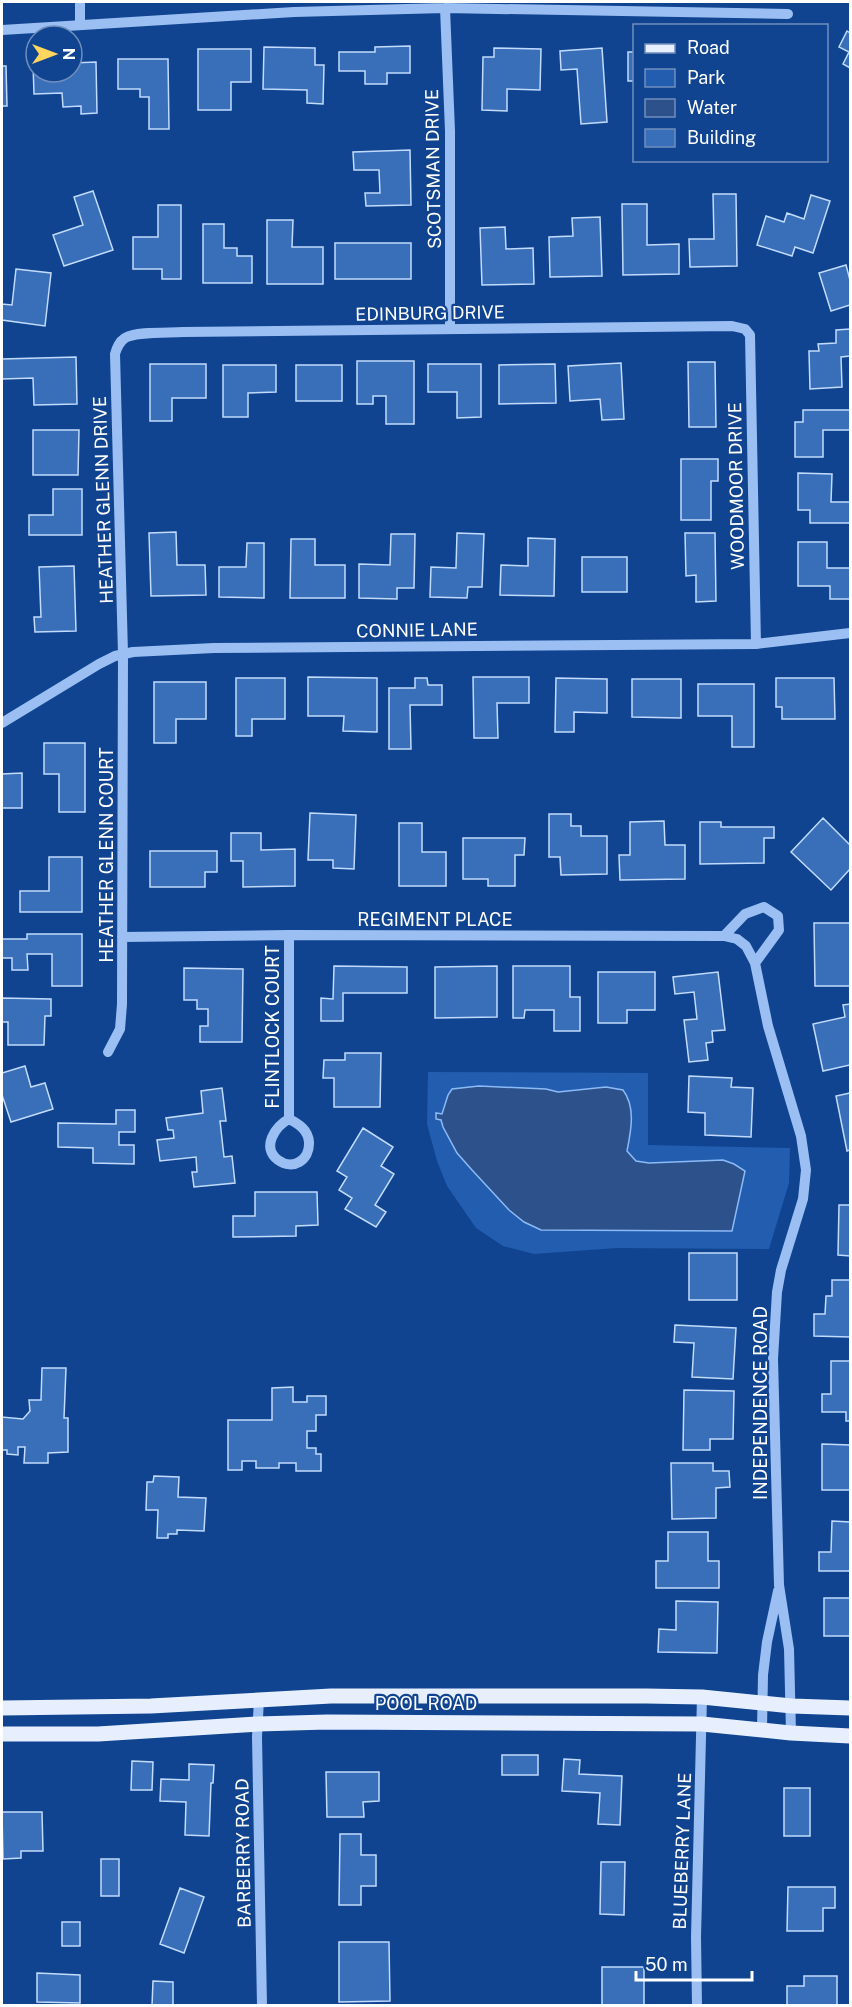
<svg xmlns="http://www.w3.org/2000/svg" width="852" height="2007" font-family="'Public Sans',sans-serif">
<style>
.green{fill:#225db0}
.water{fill:#2d528b;stroke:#8cbaf6;stroke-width:1.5}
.building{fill:#396eb9;stroke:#c2dbfd;stroke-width:1.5}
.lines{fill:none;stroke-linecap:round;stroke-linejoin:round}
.minor{stroke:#9bbff3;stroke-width:10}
.major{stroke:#e7efff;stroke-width:15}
.labels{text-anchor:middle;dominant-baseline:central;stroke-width:4.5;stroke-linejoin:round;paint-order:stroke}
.street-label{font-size:18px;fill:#fff;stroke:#104490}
</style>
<rect width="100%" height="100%" fill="#104490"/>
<path class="green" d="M428,1072L648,1073V1145L790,1148L789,1183L769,1249L617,1248L534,1254L503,1246L476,1228L447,1186L437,1161L427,1124Z"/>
<path class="water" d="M479,1086L546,1089L558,1092L606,1087L623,1090C636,1107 631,1131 627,1151L636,1161L649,1163L723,1160L734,1164L745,1171L732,1231L541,1230L524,1222L509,1210L472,1170L457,1153L443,1127L441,1120L436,1119V1113L442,1114L448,1095L452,1089Z"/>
<path class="building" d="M847,31L850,33V68L843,64L849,52L839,47Z
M410,46V73H387V84H365V71H339V52H375V47Z
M264,47L315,48V65H324L323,104L307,103V90L263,89Z
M494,48L541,49L540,90L507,89V111L482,110L483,57H494Z
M602,48L607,122L581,124L577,69L561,70L560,51Z
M198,49H251V82H231V110H198Z
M628,52H634V81H628Z
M118,59H168L169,129H149V97H140V89H118Z
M96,62L97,113L81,114V106L63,107L62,93L34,94L33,64H36V72H72V63Z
M2,66H6L7,106H2Z
M410,150L411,205L366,206L365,193H380L379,170H354L353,152Z
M93,191L113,250L64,266L53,235L83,225L74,197Z
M713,194H736L737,266L690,267L689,239H714Z
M811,195L830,201L813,253L795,247L792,256L757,245L766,216L784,222L787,213L804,219Z
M622,204H647V245L679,244V274L623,275Z
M158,205H181V279H162V269H133V237H158Z
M600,217L602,276L550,277L549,237L573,236L572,218Z
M267,220H293L292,247H323V284H267Z
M203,224H224V248H237V256H252V283H203Z
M505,227L506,249L533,248L534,284L482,285L480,228Z
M335,243H411V279H335Z
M846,265L850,280V305L831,311L819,273Z
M16,269L51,273L45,326L2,320V304L12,305Z
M850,329V356L841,357L842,387L810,389L809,351H819L818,344L836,343V330Z
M76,357L77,404L34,405L33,378L2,379V359Z
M357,361H414V424H386V396H373V404H357Z
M688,362H715L716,427H689Z
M621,363L624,419L602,420L600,399L570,401L568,366Z
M150,364H206V398H172V421H150Z
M428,364H481V417L457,418V392H428Z
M555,364L556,403L499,404V365Z
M223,365H276V392L248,393V417H223Z
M296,365H342V401H296Z
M803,410H850V430H823V457H795V422H803Z
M33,430H79L78,475H33Z
M681,459H718V481H711V520H681Z
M798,473L832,474L831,502H850V523H810V510H798Z
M53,489H82V535H29V515H53Z
M176,532L177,565H205L206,595L151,596L149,533Z
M457,533L484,534L482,587H468L467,598L430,597L431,567L456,568Z
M685,533H715L716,601L696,602V575L686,576Z
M391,534H415L414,588H397V599L359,598V564L390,565Z
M528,538L555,539L554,596L500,595L501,565L528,566Z
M291,539H315V565H345V598H290Z
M798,542H827V568H850V599H830V586H798Z
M247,543H264V598L219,597V567H246Z
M582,557H627V592H582Z
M74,566L76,631L35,632L34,617H41L39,567Z
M308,677L377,678V732L343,731L344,716H308Z
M473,677H529V703H497L498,738H474Z
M236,678H285V719H252V736H236Z
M415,678H427L428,685H442V705H410L411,749H389V688H415Z
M556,678L607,679V713L574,712V732H555Z
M776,678H834L835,719H782V707H776Z
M632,679H681V718L632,717Z
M154,682H206V719H176V743H154Z
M698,684H754V747H732V716H698Z
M44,743H85V812H59V774H44Z
M22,773V808H2V774Z
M310,813L356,815L354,869L333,868V860H308Z
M549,814H571V826H581V836H607V874L561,875L560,857H549Z
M823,818L850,845V869L831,890L791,852Z
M664,821L665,845H685V879L620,880L619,855H630V822Z
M700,822H721V827H774V838H764V863L700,864Z
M399,823H422V852H446V886H399Z
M231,833H261V850L295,849V886L243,887V861H231Z
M463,838H525L524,855H515V886H488V879H463Z
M150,851H217V872H205V887H150Z
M49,857H82V912H20V891H49Z
M814,923H850V986H815Z
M27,934H82V986H52V954H27L28,970H12V958H2V939H27Z
M334,966L407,967V993H343V1021H321V998L333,999Z
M497,966V1017L435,1018V967Z
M513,966H570V997H580V1031H554V1010H525L524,1018H513Z
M184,968L243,969L242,1042H200V1026H208V1009H197V1000H184Z
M598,972H655V1010H627V1023H598Z
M718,972L725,1030L712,1031L713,1042L706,1043L708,1060L689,1062L684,1020L697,1019L694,992L675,994L673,977Z
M2,998L51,999V1016H45L44,1045H8V1022H2Z
M850,1004V1065L823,1071L813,1024L845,1017L843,1005Z
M345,1053H381L380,1107H334V1078H323L324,1060H345Z
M25,1066L31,1087L45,1083L53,1109L11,1122L2,1095V1073Z
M689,1076L732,1078L731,1087L753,1088L751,1137L705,1135V1113L688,1112Z
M222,1088L226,1121H220L224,1157L232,1156L235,1183L194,1187L192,1172H197L196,1157L160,1161L157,1140L174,1138L173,1130H168L166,1118L203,1113L201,1091Z
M850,1093V1150L847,1151L836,1096Z
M116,1110H135V1132H119V1145H134V1164L93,1163V1148L58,1147V1123L116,1124Z
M363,1128L393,1147L381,1166L394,1174L375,1205L386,1212L376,1227L345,1209L352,1198L339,1190L347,1177L337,1171Z
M255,1192H317L318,1225L296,1226V1236L233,1237V1216H255Z
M839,1205H850V1256L838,1255Z
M689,1253H737V1300H689Z
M832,1280H850V1337L814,1336V1314H825L826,1296H832Z
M675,1325L736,1328L733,1379L692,1377L694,1343L674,1342Z
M831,1361H850V1421H846V1412H822V1394H831Z
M42,1368H66L64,1418H68V1452L48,1453V1463H24L25,1447H18V1455L7,1454V1450H2V1417L23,1419L30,1411L29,1400H41Z
M293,1387V1402H307V1396H326V1415H316V1431H307V1448H316V1454H321V1471H296V1463H279V1468H256V1461H242V1470H228V1420H272V1388Z
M684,1390L734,1391L733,1439H710V1450H683Z
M822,1444L850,1445V1490H822Z
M671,1463H713V1471H729L730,1487L716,1488V1518L672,1519Z
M154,1476L179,1477L178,1497L206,1498L204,1531L177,1530V1534H168V1538H157L158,1510H146L147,1482H153Z
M832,1521L850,1522V1571H819V1552H831Z
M668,1532H708V1561H719V1588H656V1561H668Z
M824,1598H850V1636H824Z
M676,1601L718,1602L717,1653L658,1652L659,1629L676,1630Z
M502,1755H538V1775H502Z
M564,1759L580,1760L579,1774L622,1776L620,1825L598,1824L600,1793L562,1791Z
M132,1761L153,1762L152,1790H131Z
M189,1764L214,1765L213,1783H211L209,1836L185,1835L186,1802L160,1801L161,1779L189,1780Z
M326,1772H379V1801L363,1802L364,1817H327Z
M784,1788H810V1836H784Z
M2,1812H42L43,1851H21V1858L3,1859Z
M340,1834H361V1855H376V1886H361V1905H339Z
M101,1859H119V1896H101Z
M601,1862H625L624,1915L600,1914Z
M788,1887H835V1908H823V1931H787Z
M180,1888L204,1897L184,1953L160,1944Z
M62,1922H80V1946H62Z
M339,1942H389L390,2001L339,2002Z
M602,1967H644V2006H602Z
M37,1973L80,1975V2003L37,2002Z
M804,1976H837V2006L787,2005V1986H804Z
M153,1981L173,1982V2006H152Z"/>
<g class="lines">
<path class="minor" d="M445,8L450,131V329
M80,25V2
M2,30L294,12L445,8L788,14
M2,723L99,664L115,656L133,652L214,648L756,644L850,633
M289,935V1119
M724,936L745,914L764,907L778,916L779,930L755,963
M122,937L289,935L724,936L737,939L746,946L755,963L768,1026L801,1136L806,1170L803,1199L781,1270L777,1292L773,1359L779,1585L789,1649L791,1733
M108,1052L120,1029L122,1004L123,654L115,354C117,347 119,342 125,338C137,331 168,333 183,332L732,326L745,329L750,335L756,644
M289,1119C299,1124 308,1130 309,1142C310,1160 293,1171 278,1160C261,1148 275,1126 289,1119Z
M259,1699L257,1737L262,2006
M762,1729L763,1675L767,1642L778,1591
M697,2006L696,1937L702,1697"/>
<path class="major" d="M2,1708L151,1706L331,1696H646L702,1697L792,1706L850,1708
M2,1734H98L258,1724L327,1722L702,1724L791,1733L850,1736"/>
</g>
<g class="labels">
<g class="street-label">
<text transform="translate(433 169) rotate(-91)">SCOTSMAN DRIVE</text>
<text transform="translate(430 313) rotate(-1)">EDINBURG DRIVE</text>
<text transform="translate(736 486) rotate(-91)">WOODMOOR DRIVE</text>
<text transform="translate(103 500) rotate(-92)">HEATHER GLENN DRIVE</text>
<text transform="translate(417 630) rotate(-1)">CONNIE LANE</text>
<text transform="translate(106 855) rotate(-90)">HEATHER GLENN COURT</text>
<text x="435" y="919">REGIMENT PLACE</text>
<text transform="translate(272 1027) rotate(-90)">FLINTLOCK COURT</text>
<text transform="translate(760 1403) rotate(-90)">INDEPENDENCE ROAD</text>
<text x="426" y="1703">POOL ROAD</text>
<text transform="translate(682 1851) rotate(-88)">BLUEBERRY LANE</text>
<text transform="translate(243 1853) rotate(-91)">BARBERRY ROAD</text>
</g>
</g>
<rect width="852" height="2007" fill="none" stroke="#ffffff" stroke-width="6"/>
<rect x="633" y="24" width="195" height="138" fill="#104490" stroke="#708fbc" stroke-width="1.5"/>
<rect x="645" y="44" width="30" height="9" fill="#e7efff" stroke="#708fbc" stroke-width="1.5"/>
<text x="687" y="54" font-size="18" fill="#ffffff">Road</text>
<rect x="645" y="69" width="30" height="18" fill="#225db0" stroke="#708fbc" stroke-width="1.5"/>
<text x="687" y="84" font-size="18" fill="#ffffff">Park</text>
<rect x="645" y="99" width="30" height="18" fill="#2d528b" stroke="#708fbc" stroke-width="1.5"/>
<text x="687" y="114" font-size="18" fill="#ffffff">Water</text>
<rect x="645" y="129" width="30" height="18" fill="#396eb9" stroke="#708fbc" stroke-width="1.5"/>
<text x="687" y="144" font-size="18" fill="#ffffff">Building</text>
<g transform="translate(54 54) rotate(90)"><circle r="28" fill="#104490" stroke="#708fbc" stroke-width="1.5"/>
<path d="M0-4.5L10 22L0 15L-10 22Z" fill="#ffd65d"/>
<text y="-9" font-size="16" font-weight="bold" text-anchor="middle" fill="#ffffff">N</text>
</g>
<path d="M636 1971v9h116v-9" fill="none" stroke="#ffffff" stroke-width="3"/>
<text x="645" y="1971" font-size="18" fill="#ffffff" stroke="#104490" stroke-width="4.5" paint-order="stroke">50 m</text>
</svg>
